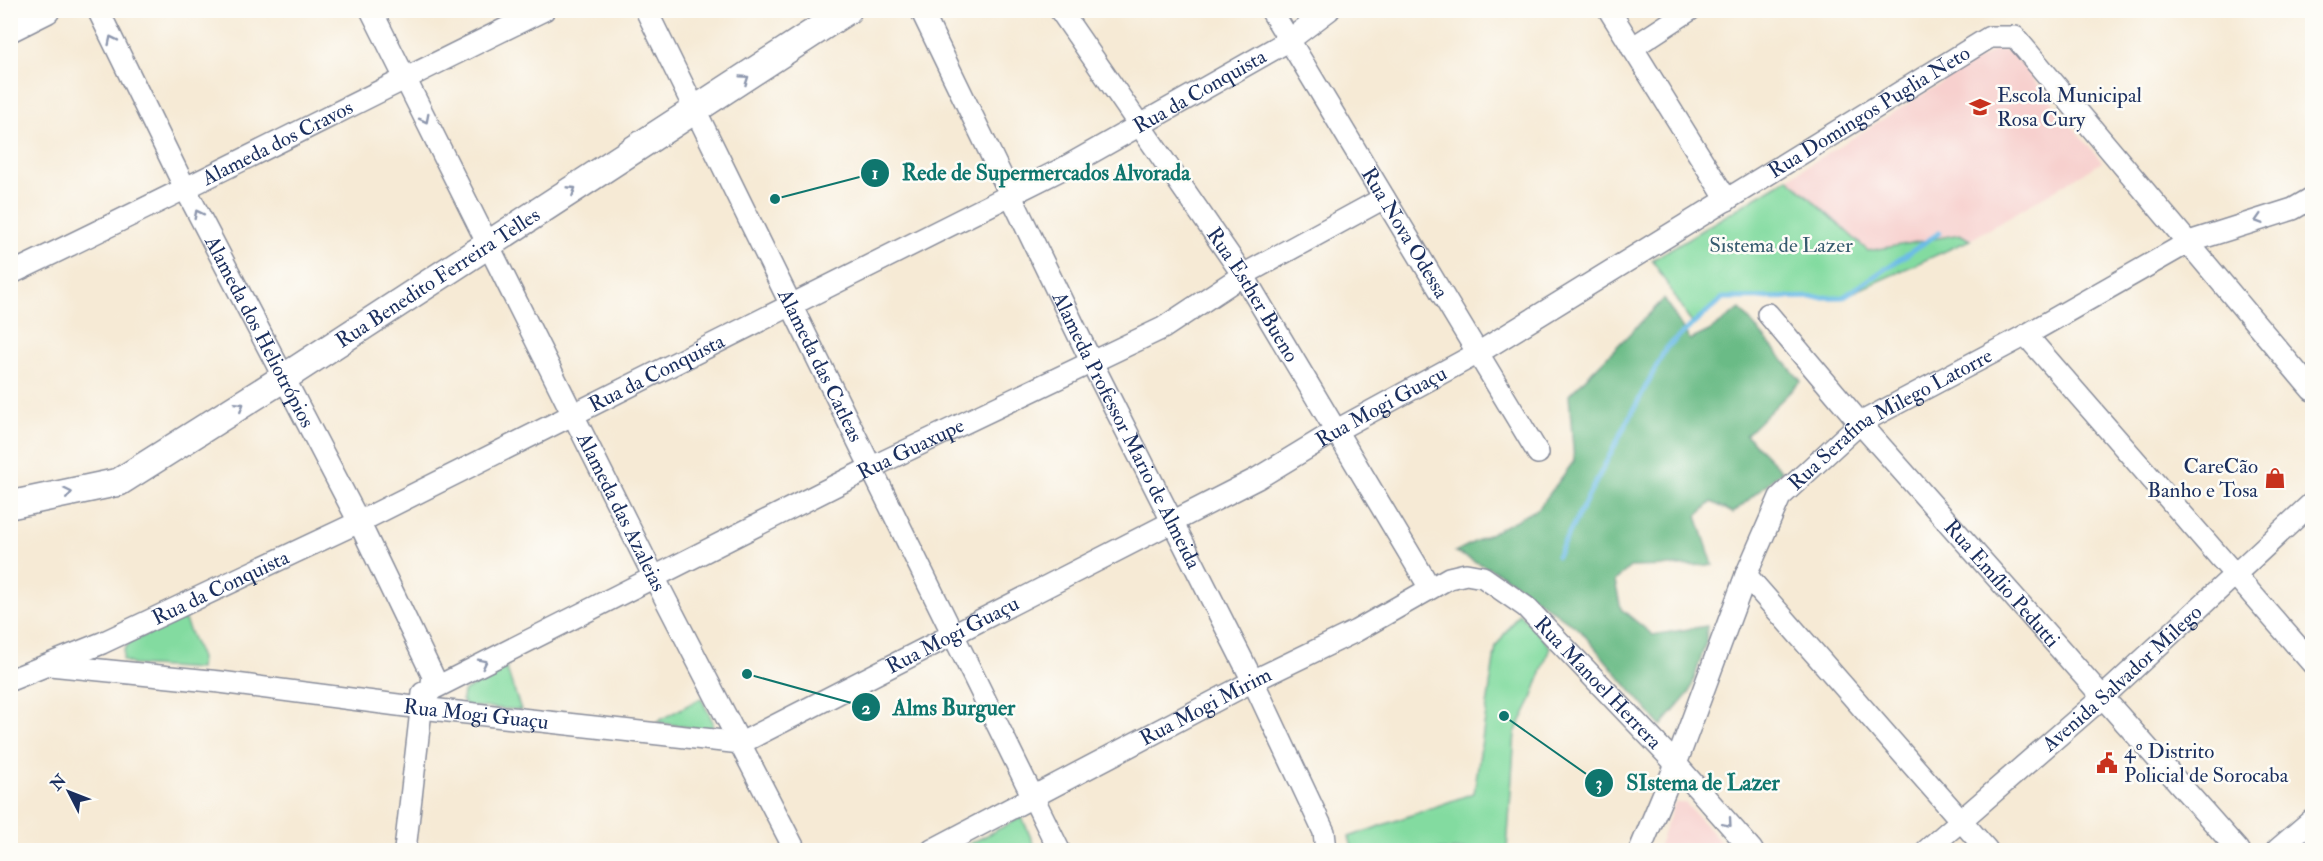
<svg xmlns="http://www.w3.org/2000/svg" width="2323" height="861" font-family="'IM FELL Double Pica',serif">
<style>
.built{fill:#f7d0ce}
.green{fill:#83dba0;stroke:#4f857f;stroke-width:1.5}
.forest{fill:#6abb86;stroke:#427572;stroke-width:1.5}
.lines{fill:none;stroke-linecap:round;stroke-linejoin:round}
.stream{stroke:#6cbce7;stroke-width:5}
.minor-casing{stroke:#888c9a;stroke-width:24}
.major-casing{stroke:#888c9a;stroke-width:30}
.minor{stroke:#fff;stroke-width:21}
.major{stroke:#fff;stroke-width:27}
.oneway{stroke:#8d97ae}
.labels{text-anchor:middle;dominant-baseline:central;stroke-width:5;stroke-linejoin:round;paint-order:stroke}
.street-label{font-size:21px;fill:#1b2f5e;stroke:#fdfcf7}
.poi-label{font-size:21px;fill:#1b2f5e;stroke:#fdfcf7;text-anchor:start}
.park-label{font-size:21px;fill:#355a6e;stroke:#fdfcf7}
.leader{fill:none;stroke:#0f766e;stroke-width:2}
.callout-dot{fill:#0f766e;stroke:#fdfcf7;stroke-width:2}
.mark-label{font-size:18px;text-anchor:middle;font-weight:bold;fill:#fff}
.callout-label{font-size:22px;text-anchor:middle;font-weight:bold;fill:#0f766e;stroke:#fdfcf7;stroke-width:5;stroke-linejoin:round;paint-order:stroke}
</style>
<rect width="100%" height="100%" fill="#fdfcf7"/>
<filter id="ink" filterUnits="userSpaceOnUse"><feTurbulence type="fractalNoise" baseFrequency=".0167" numOctaves="2"/><feDisplacementMap in="SourceGraphic" scale="12" xChannelSelector="R" yChannelSelector="G"/><feConvolveMatrix kernelMatrix="1 2 1 2 8 2 1 2 1" color-interpolation-filters="sRGB"/></filter>
<filter id="wash" filterUnits="userSpaceOnUse"><feTurbulence type="fractalNoise" baseFrequency=".008" numOctaves="4" result="noise"/><feDisplacementMap in="SourceGraphic" scale="24" xChannelSelector="R" yChannelSelector="G"/><feGaussianBlur stdDeviation="1.35" result="paint"/><feColorMatrix in="noise" values="0 0 0 0 0 0 0 0 0 0 0 0 0 0 0 0 0 1.4 0 .05"/><feComposite in="paint" operator="in"/></filter>
<g filter="url(#wash)">
<rect width="100%" height="100%" fill="#f6ead5"/>
<path class="built" d="M1996,49L2011,52L2102,162L1970,240L1868,251L1788,178Z
M1675,803H1685L1728,850H1657Z"/>
<path class="green" d="M1788,178L1868,251L1960,234L1970,240L1843,297L1723,298L1693,325L1652,260Z
M1519,613L1550,647L1532,699L1515,733L1507,850H1353L1349,837L1474,793L1496,646Z
M184,618L201,658L200,669L133,665L123,660L124,650L130,642Z
M506,667L521,710L466,706L462,700L463,692Z
M701,698L713,722L712,728L707,730L656,722Z
M1022,817L1036,850H958Z"/>
<path class="forest" d="M1664,299L1690,340L1709,331L1740,309L1801,381L1746,435L1782,471L1733,513L1712,502L1697,516L1713,565L1630,567L1615,581L1621,609L1653,635L1707,626L1706,642L1690,692L1661,726L1580,630L1501,574L1455,552L1539,508L1574,461L1569,395Z"/>
<g class="lines">
<path class="stream" d="M1557,556L1666,348L1723,298L1843,297L1939,233"/>
</g>
</g>
<g filter="url(#ink)">
<g class="lines">
<defs>
<g id="minor">
<path id="s1" d="M98,10L186,190L359,522L422,653L433,676L431,690L426,699"/>
<path id="s2" d="M371,10L654,577L795,850"/>
<path id="s3" d="M646,10L1059,850"/>
<path id="s4" d="M921,10L1092,363L1253,681L1324,832L1326,850"/>
<path id="s5" d="M1060,10L1243,275L1430,588"/>
<path id="s6" d="M1271,10L1538,453"/>
<path d="M1609,10L1727,200"/>
<path d="M1632,48L1690,10"/>
<path id="s7" d="M10,274C190,188 366,97 544,10"/>
<path id="s8" d="M1768,314L1860,423L2238,850"/>
<path d="M2026,335L2312,663"/>
<path d="M1746,575L1987,850"/>
<path id="s9" d="M50,665L220,682L421,708L741,743L1258,478L1337,430L1478,353L1990,37H2015L2312,390"/>
<path id="s10" d="M10,680L102,643L359,522L1064,168L1288,41L1329,10"/>
<path id="s11" d="M431,690L870,468L1163,328L1243,275L1384,198"/>
<path d="M405,850L423,693"/>
<path id="s12" d="M932,850L1253,681L1356,631L1449,578L1466,574L1483,577L1526,607L1676,764L1752,850"/>
<path id="s13" d="M1640,850L1676,764L1746,575L1780,497L1860,423L2026,335L2189,242L2293,209L2312,198"/>
<path id="s14" d="M1927,850L2103,697L2312,503"/>
<path d="M2277,850L2312,820"/>
</g>
<g id="major">
<path d="M10,28L46,10"/>
<path id="s15" d="M10,505L119,482L282,379L848,10"/>
</g>
</defs>
<use href="#minor" class="minor-casing"/>
<use href="#major" class="major-casing"/>
<use href="#minor" class="minor"/>
<use href="#major" class="major"/>
</g>
<defs><path id="oneway-chevron" d="M-2-3.5L2.5 0L-2 3.5" fill="none" stroke-width="1.6" stroke-linecap="round" stroke-linejoin="round" transform="scale(1.5)"/></defs>
<g class="oneway">
<use href="#oneway-chevron" transform="translate(112 40) rotate(-116)"/>
<use href="#oneway-chevron" transform="translate(745 79) rotate(-34)"/>
<use href="#oneway-chevron" transform="translate(425 119) rotate(63)"/>
<use href="#oneway-chevron" transform="translate(572 190) rotate(-33)"/>
<use href="#oneway-chevron" transform="translate(198 214) rotate(-117)"/>
<use href="#oneway-chevron" transform="translate(2259 220) rotate(163)"/>
<use href="#oneway-chevron" transform="translate(240 406) rotate(-32)"/>
<use href="#oneway-chevron" transform="translate(68 493) rotate(-12)"/>
<use href="#oneway-chevron" transform="translate(483 663) rotate(-27)"/>
<use href="#oneway-chevron" transform="translate(1728 823) rotate(49)"/>
</g>
</g>
<defs>
<symbol id="school-bare" viewBox="-9 -9 18 18"><path d="M0-5L7-2L0 1L-7-2ZM-4 1L0 2.5L4 1V4Q0 6-4 4Z" fill="#c8321e" stroke="#fdfcf7" stroke-width="2.5" paint-order="stroke"/></symbol>
<symbol id="shop-bare" viewBox="-9 -9 18 18"><path d="M-5-2.5h2.3a2.7 3.5 0 0 1 5.4 0H5L5.5 6h-11ZM-1.5-2.5h3a1.5 2.3 0 0 0-3 0Z" fill="#c8321e" stroke="#fdfcf7" stroke-width="2.5" paint-order="stroke"/></symbol>
<symbol id="civic-bare" viewBox="-9 -9 18 18"><path d="M-.6-6.5H3V-4.5H.6V-3L4-1V1h2V6H-6V1h2V-1L-.6-3ZM-1.2 2.5V6h2.4V2.5Z" fill="#c8321e" stroke="#fdfcf7" stroke-width="2.5" paint-order="stroke"/></symbol>
</defs>
<g fill-rule="evenodd">
<use href="#school-bare" x="1965" y="92" width="30" height="30"/>
<use href="#shop-bare" x="2260" y="463" width="30" height="30"/>
<use href="#civic-bare" x="2092" y="748" width="30" height="30"/>
</g>
<g class="labels">
<g class="street-label">
<text stroke="none"><textPath href="#s10" startOffset="1328">Rua da Conquista</textPath></text>
<text stroke="none"><textPath href="#s9" startOffset="1989">Rua Domingos Puglia Neto</textPath></text>
<text stroke="none"><textPath href="#s7" startOffset="298">Alameda dos Cravos</textPath></text>
<text stroke="none"><textPath href="#s6" startOffset="260">Rua Nova Odessa</textPath></text>
<text stroke="none"><textPath href="#s15" startOffset="490">Rua Benedito Ferreira Telles</textPath></text>
<text stroke="none"><textPath href="#s5" startOffset="344">Rua Esther Bueno</textPath></text>
<text stroke="none"><textPath href="#s1" startOffset="360">Alameda dos Heliotrópios</textPath></text>
<text stroke="none"><textPath href="#s3" startOffset="396">Alameda das Catleas</textPath></text>
<text stroke="none"><textPath href="#s10" startOffset="716">Rua da Conquista</textPath></text>
<text stroke="none"><textPath href="#s9" startOffset="1419">Rua Mogi Guaçu</textPath></text>
<text stroke="none"><textPath href="#s13" startOffset="516">Rua Serafina Milego Latorre</textPath></text>
<text stroke="none"><textPath href="#s4" startOffset="468">Alameda Professor Mario de Almeida</textPath></text>
<text stroke="none"><textPath href="#s11" startOffset="537">Rua Guaxupe</textPath></text>
<text stroke="none"><textPath href="#s2" startOffset="561">Alameda das Azaleias</textPath></text>
<text stroke="none"><textPath href="#s8" startOffset="357">Rua Emílio Pedutti</textPath></text>
<text stroke="none"><textPath href="#s10" startOffset="230">Rua da Conquista</textPath></text>
<text stroke="none"><textPath href="#s9" startOffset="933">Rua Mogi Guaçu</textPath></text>
<text stroke="none"><textPath href="#s14" startOffset="260">Avenida Salvador Milego</textPath></text>
<text stroke="none"><textPath href="#s12" startOffset="776">Rua Manoel Herrera</textPath></text>
<text stroke="none"><textPath href="#s12" startOffset="309">Rua Mogi Mirim</textPath></text>
<text stroke="none"><textPath href="#s9" startOffset="429">Rua Mogi Guaçu</textPath></text>
</g>
<g class="poi-label">
<text x="1997" y="95">Escola Municipal<tspan x="1997" dy="24">Rosa Cury</tspan></text>
<text x="2258" y="466" text-anchor="end">CareCão<tspan x="2258" dy="24">Banho e Tosa</tspan></text>
<text x="2124" y="751">4º Distrito<tspan x="2124" dy="24">Policial de Sorocaba</tspan></text>
</g>
<g class="park-label">
<text x="1781" y="245">Sistema de Lazer</text>
</g>
</g>
<path class="leader" d="M775 199L875 173M747 674L866 707M1504 716L1599 783"/>
<g class="callout-dot">
<circle cx="775" cy="199" r="6"/>
<circle cx="747" cy="674" r="6"/>
<circle cx="1504" cy="716" r="6"/>
<circle cx="875" cy="173" r="15"/>
<circle cx="866" cy="707" r="15"/>
<circle cx="1599" cy="783" r="15"/>
</g>
<g class="mark-label">
<text x="875" y="179">1</text>
<text x="866" y="714">2</text>
<text x="1599" y="789">3</text>
</g>
<g class="callout-label">
<text x="1046" y="180">Rede de Supermercados Alvorada</text>
<text x="954" y="715">Alms Burguer</text>
<text x="1703" y="790">SIstema de Lazer</text>
</g>
<rect width="2323" height="861" fill="none" stroke="#fdfcf7" stroke-width="36"/>
<g transform="translate(69 792) rotate(312)" stroke="#fdfcf7" stroke-width="4.5" paint-order="stroke">
<path d="M0-4.5L10 22L0 15L-10 22Z" fill="#1b2f5e"/>
<text y="-9" font-size="16" font-weight="bold" text-anchor="middle" fill="#1b2f5e">N</text>
</g>
</svg>
